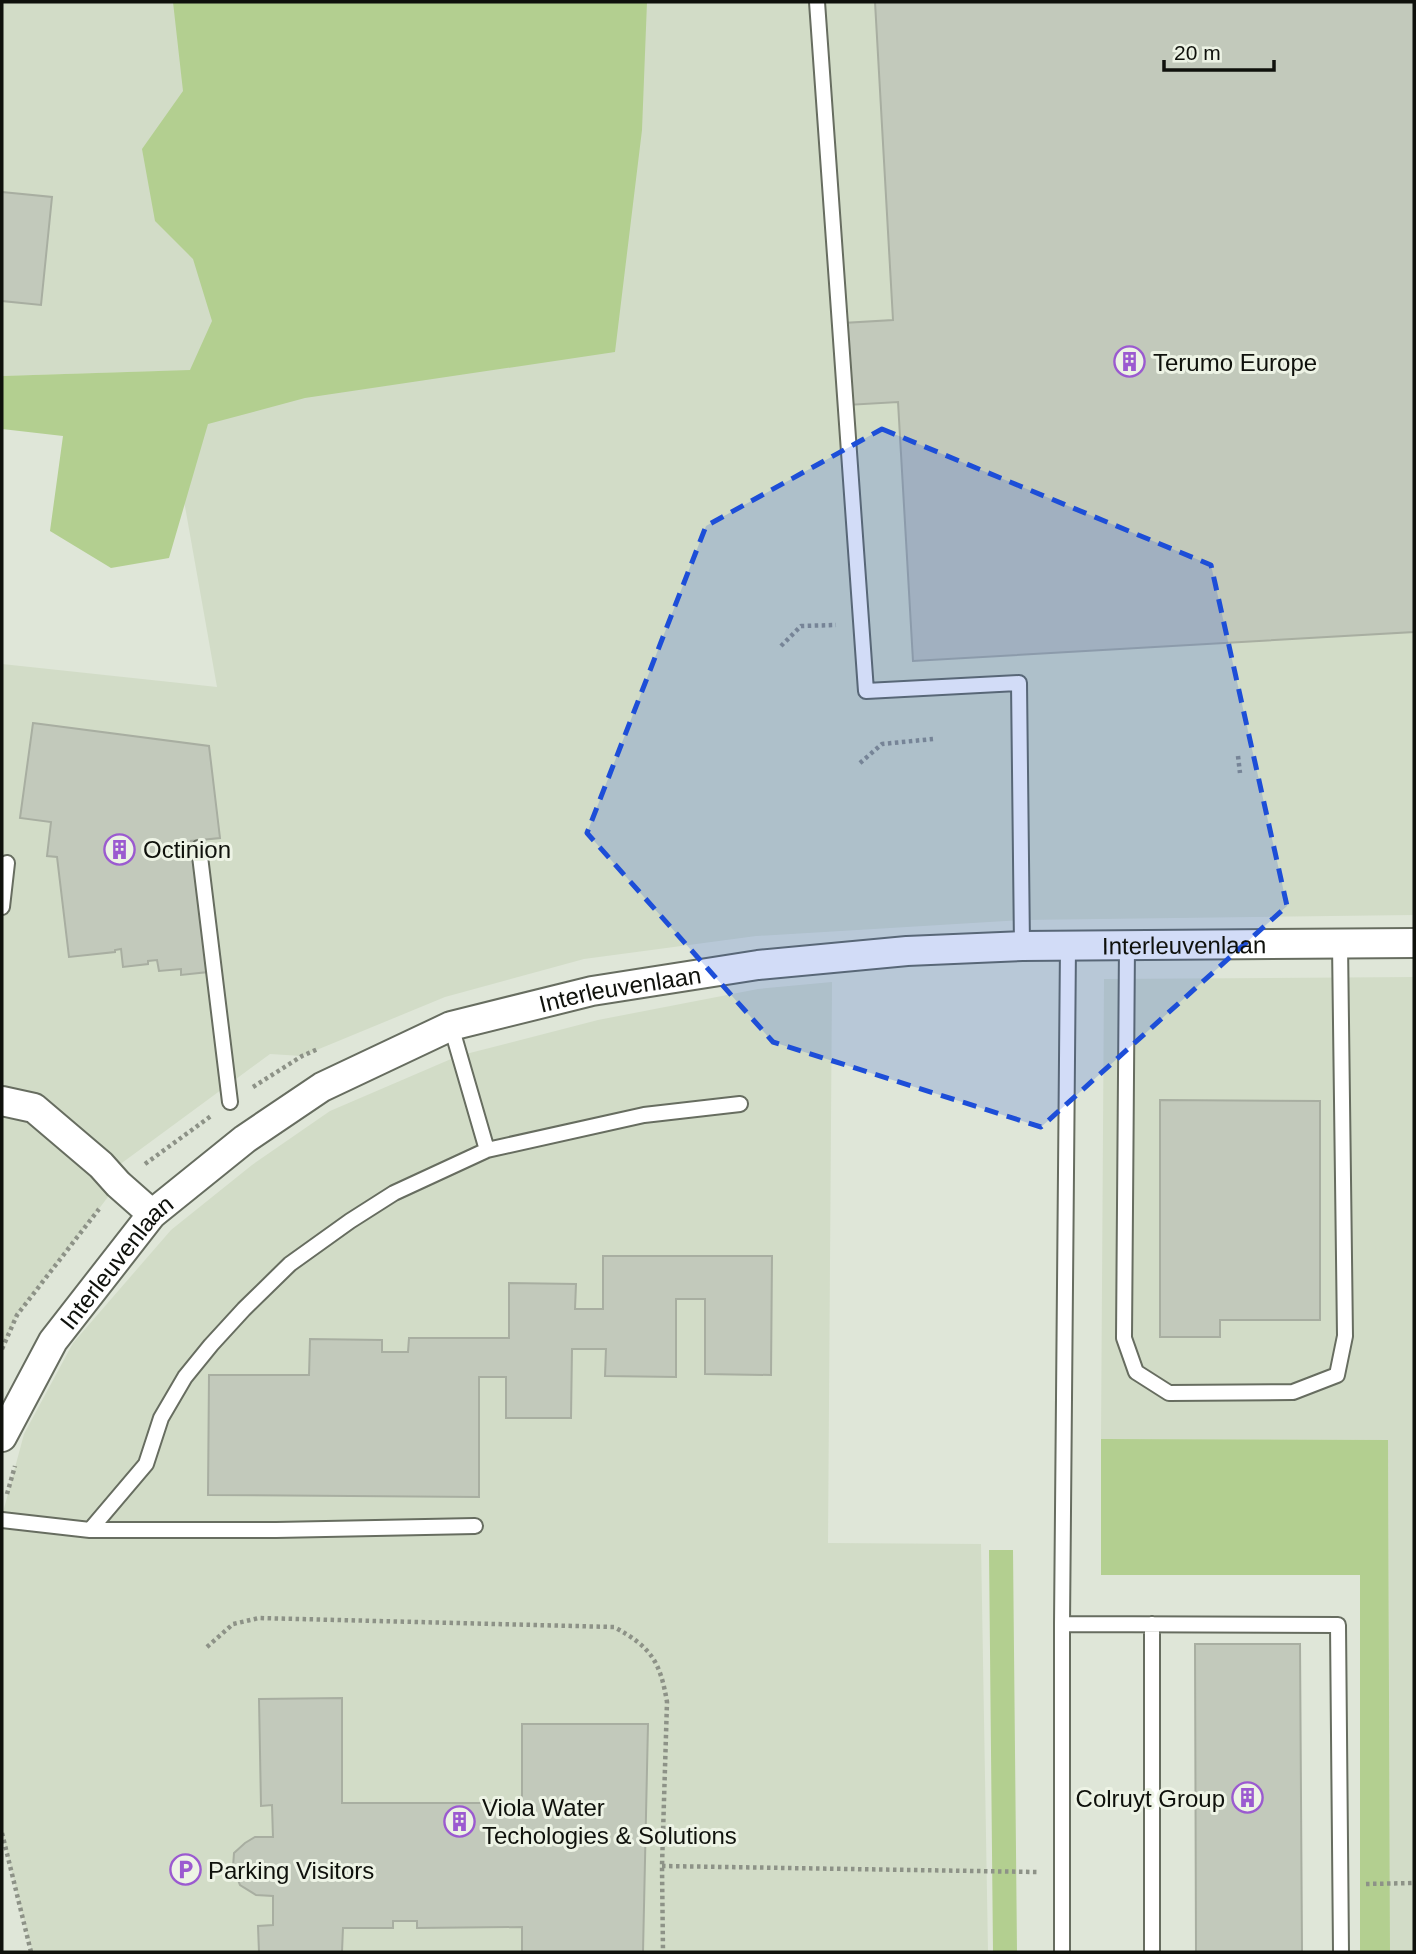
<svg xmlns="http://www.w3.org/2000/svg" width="1416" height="1954" font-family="Helvetica,sans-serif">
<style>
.built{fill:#d2dcc7}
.green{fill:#b3cf90}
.building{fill:#c2c9bb;stroke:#a8aea1;stroke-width:2}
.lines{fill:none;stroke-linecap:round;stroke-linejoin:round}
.lane-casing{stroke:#676d60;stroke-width:18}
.street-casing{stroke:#676d60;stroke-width:32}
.path{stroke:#8d9287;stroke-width:4.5;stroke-dasharray:3.5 3.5;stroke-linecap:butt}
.lane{stroke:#fff;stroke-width:14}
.street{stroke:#fff;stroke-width:28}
.marked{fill:#1d4ed8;fill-opacity:0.2;stroke:#1d4ed8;stroke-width:5;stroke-dasharray:14 9;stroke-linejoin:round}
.labels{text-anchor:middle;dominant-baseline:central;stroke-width:6;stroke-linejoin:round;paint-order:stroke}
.poi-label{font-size:24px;fill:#0f110c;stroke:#edf3e5;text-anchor:start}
.street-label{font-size:24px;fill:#0f110c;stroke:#edf3e5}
</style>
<rect width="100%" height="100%" fill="#dfe6d8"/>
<path class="built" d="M2,2H1414V915L1022,920L756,936L584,959L445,997L302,1056L270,1054L115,1168L98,1148L31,1092L2,1086V664L217,687L161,371L2,376Z
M1414,977V1952H1390L1388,1440L1101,1439L1104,979Z
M832,982L828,1543L981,1544L988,1952H32L2,1833V1516L24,1434L73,1343L171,1230L252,1165L330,1111L458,1056L598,1020L758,989Z
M2,1101L118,1184L17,1315L2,1349Z"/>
<path class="green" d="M173,2H647L642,130L615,352L305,398L208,424L169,558L111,568L50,531L63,436L2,429V376L190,370L212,321L193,259L155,221L142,149L183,91Z
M1101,1439L1388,1440L1390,1952H1360V1575H1101Z
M989,1550H1013L1017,1952H993Z"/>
<path class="building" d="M875,2H1414V632L913,661L898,402L847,405L843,323L893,320Z
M2,192L52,197L41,305L2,301Z
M33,723L209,746L220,838L191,841L208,972L181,975V969L159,971L157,960L148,961V964L123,967L121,949L115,950V952L69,957L57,857L47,856L51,822L20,818Z
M1160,1100L1320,1101V1320H1220V1337H1160Z
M603,1256H772L771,1375L705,1374V1299H676V1377L605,1376L606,1349H572L571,1418H506V1377H479V1497L208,1495L209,1375H309L310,1339L382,1340V1352H408L409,1338H509V1283L576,1284L575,1309H603Z
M1195,1644H1300L1302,1952H1196Z
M342,1698V1803H522V1724H648L643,1952H522V1927L417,1928V1921H393V1928H343L342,1952H259L258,1926L273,1925V1896L256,1895L240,1885L233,1867L234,1853L245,1843L255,1837H273L272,1805L261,1806L259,1699Z"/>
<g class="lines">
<defs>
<path id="lane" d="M817,2L866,691L1019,683L1022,946
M199,848L230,1102
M2,907L7,863
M1127,945L1124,1338L1136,1372L1169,1393L1293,1392L1337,1375L1345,1336L1340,944
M451,1026L487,1150
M2,1520L90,1530H276L475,1526
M90,1530L146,1464L161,1418L185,1377L211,1345L244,1309L290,1264L350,1221L394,1193L487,1150L644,1115L740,1104
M1062,1624L1338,1625L1341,1952
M1152,1624V1952
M1062,1952V1624L1068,946"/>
<g id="street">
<path d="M2,1101L34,1108L101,1165L118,1184L152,1214"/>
<path id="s1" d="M2,1437L53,1341L152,1214L245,1139L322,1087L451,1026L592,991L758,965L907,951L1022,946L1414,943"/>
</g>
</defs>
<use href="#lane" class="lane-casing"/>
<use href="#street" class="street-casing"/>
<path class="path" d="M781,646L801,626L836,625
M1238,756L1240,773
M860,763L882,744L933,739
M253,1087L302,1056L318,1049
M145,1164L211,1116
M2,1349L17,1315L99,1209
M7,1494L15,1466
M207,1647L233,1624L259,1618L614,1627C651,1647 660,1661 667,1702L662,1866L663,1952
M2,1833L31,1952
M662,1866L1037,1872
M1366,1884L1414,1883"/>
<use href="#lane" class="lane"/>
<use href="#street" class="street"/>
</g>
<path class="marked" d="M882,429L1211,565L1287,906L1041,1127L773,1042L587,833L706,526Z"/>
<defs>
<symbol id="building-ring" viewBox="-11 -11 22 22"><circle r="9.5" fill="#edf3e5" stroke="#9b5ad0" stroke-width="1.5"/><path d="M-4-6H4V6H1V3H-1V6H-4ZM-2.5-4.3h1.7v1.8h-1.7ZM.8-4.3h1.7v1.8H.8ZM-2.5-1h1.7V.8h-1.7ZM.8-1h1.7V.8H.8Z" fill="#9b5ad0"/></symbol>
<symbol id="parking-ring" viewBox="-11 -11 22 22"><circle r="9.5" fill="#edf3e5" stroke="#9b5ad0" stroke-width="1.5"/><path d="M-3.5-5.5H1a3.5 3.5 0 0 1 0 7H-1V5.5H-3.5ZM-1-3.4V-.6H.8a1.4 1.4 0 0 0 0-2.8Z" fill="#9b5ad0"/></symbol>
</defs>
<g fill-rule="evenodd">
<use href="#building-ring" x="1112" y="344" width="35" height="35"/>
<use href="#building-ring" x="102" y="832" width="35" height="35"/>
<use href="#building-ring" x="1230" y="1780" width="35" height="35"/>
<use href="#building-ring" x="442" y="1804" width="35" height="35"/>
<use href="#parking-ring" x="168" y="1852" width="35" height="35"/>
</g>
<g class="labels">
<g class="poi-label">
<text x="1153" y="362">Terumo Europe</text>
<text x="143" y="849">Octinion</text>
<text x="1225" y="1798" text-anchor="end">Colruyt Group</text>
<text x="482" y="1807">Viola Water<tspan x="482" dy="28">Techologies &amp; Solutions</tspan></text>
<text x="208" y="1870">Parking Visitors</text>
</g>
<g class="street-label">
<text stroke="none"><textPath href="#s1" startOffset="1365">Interleuvenlaan</textPath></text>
<text stroke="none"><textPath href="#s1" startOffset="798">Interleuvenlaan</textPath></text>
<text stroke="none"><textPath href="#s1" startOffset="210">Interleuvenlaan</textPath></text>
</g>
</g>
<rect width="1416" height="1954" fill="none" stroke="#0f110c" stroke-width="7"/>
<path d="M1164 60v10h110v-10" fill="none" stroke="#0f110c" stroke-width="3.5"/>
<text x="1174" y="60" font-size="21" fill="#0f110c" stroke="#edf3e5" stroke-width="5" paint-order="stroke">20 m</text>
</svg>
